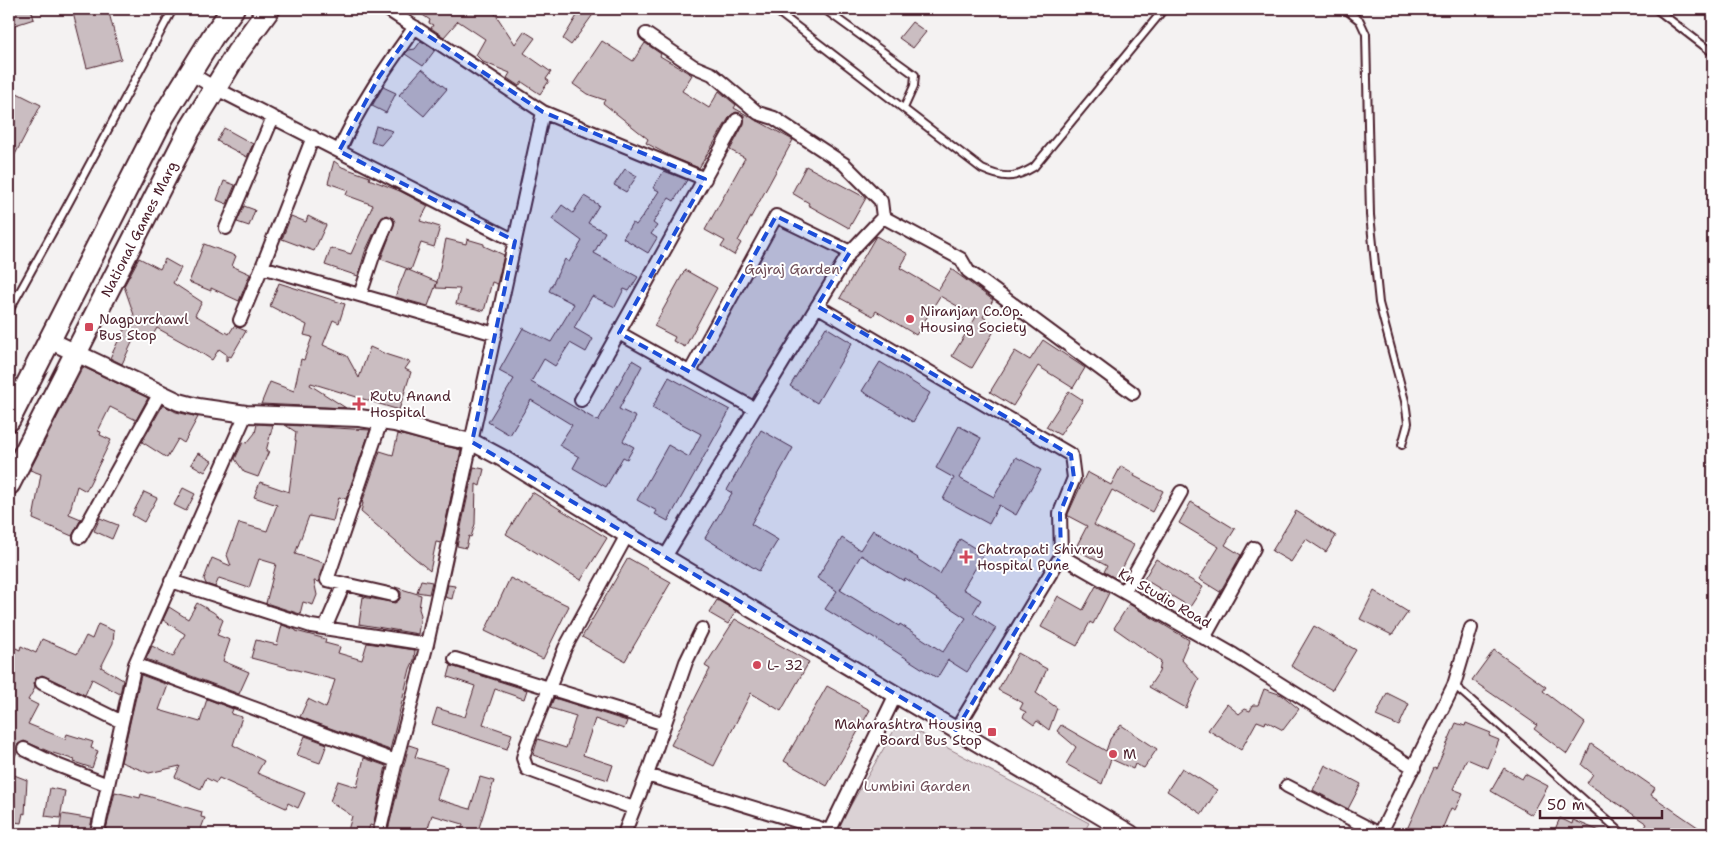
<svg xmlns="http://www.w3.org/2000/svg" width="1722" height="843" font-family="'Shantell Sans',sans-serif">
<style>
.green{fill:#dbd2d5;stroke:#927880}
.building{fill:#cabdc1;stroke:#4a1f2b;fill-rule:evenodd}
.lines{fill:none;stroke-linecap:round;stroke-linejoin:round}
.service-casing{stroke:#4a1f2b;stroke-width:10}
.minor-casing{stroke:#4a1f2b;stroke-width:16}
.tertiary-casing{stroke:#4a1f2b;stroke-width:20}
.primary-casing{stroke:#4a1f2b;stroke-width:25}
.service{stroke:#fff;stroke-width:6}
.minor{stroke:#fff;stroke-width:12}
.tertiary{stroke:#fff;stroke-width:16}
.primary{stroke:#fff;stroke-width:21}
.marked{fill:#1d4ed8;fill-opacity:0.2;stroke:#1d4ed8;stroke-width:4;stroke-dasharray:10 6;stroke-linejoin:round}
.poi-dot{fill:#d1495b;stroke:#fff;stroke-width:2}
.labels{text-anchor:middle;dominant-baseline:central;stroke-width:4;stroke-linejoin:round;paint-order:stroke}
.street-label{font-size:14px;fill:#4a1f2b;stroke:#fff}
.park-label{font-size:14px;fill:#6e4c56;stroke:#fff}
.poi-label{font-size:14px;fill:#4a1f2b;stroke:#fff;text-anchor:start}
</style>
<rect width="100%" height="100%" fill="#f4f2f2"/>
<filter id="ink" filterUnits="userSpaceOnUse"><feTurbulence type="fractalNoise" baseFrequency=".02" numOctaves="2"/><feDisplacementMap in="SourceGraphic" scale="10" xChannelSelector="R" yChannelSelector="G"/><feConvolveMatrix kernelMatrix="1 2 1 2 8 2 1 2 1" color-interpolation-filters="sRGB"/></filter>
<g filter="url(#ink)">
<path class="green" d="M776,216L850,252L755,409L690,372Z
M899,722L1089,823L1083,834H834Z"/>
<path class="building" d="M9,9H31L34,19L9,27Z
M72,9H108L121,59L87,68Z
M414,9H492L515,44L524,31L535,38L524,53L551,72L546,79L549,81L540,94L522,82L519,86L507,78L510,73L483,62L476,55L485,39L458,21L444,37L431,28L433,25L429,23L430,20Z
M581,9H597L571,45L563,39Z
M912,22L926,32L913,48L899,38Z
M421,41L435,50L423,66L405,54L409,50L415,49Z
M602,41L633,61L645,43L661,54L660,56L692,75L682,91L709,108L719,91L736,105L734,108L793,140L738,241L741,243L734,255L721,247L725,241L705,230L745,158L730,150L744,124V115L736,112L730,116L699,168L670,156L646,143L648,139L603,103L605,100L587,94L573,84Z
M422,69L447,89L424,116L399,95Z
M383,87L396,93L386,113L372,106Z
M9,89L41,105L9,166Z
M376,126L393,131L381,145L371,142Z
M224,128L253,144L247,157L217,141Z
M334,161L342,167L370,177L369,179L400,191L428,206L420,221L440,227L434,247L421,243L411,270L381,259L395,222L393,218L386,215L380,220L365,252L358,276L325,265L331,248L351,254L373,205L346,195L348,190L328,183Z
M806,166L866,198L849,228L808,205L809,203L792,193Z
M625,169L637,176L626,192L614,185Z
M664,171L687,180L674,201L669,198L653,223L657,226L651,234L657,238L648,253L623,238L632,223L636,225L643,216L659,191L653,188Z
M224,181L235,185L227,204L217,200Z
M584,196L599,205L588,223L605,232L594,253L638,277L629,291L624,289L615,307L592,296L574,328L593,339L586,352L570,343L555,366L544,359L531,382L598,421L632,360L642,366L619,409L636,417L623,441L634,447L627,459L623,457L606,487L573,468L579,457L559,445L572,425L531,400L510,435L488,422L514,379L499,371L523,328L551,342L574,304L549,291L565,259L569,262L582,241L552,219L562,205L573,213Z
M244,206L255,210L249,226L237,222Z
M291,216L306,222L308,216L326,225L314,251L282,239Z
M876,236L908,254L900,268L938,290L951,269L993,300L983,317L997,326L972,368L952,356L976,317L940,296L916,335L876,311L873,316L840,298Z
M446,239L466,244L467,239L484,244V246L504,255L497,284L492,282L484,311L456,304L460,289L436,288L437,282L428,306L395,297L406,269L437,282Z
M204,244L236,256L232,266L250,274L239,301L211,288V291L189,282Z
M139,258L160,269L165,259L181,268L173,283L202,302L195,315L226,333V332L229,334L234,326L246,331L231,357L229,356L226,362V354L219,349L212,360L195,349L157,328L150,340L137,332L122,364L110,358L121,335L134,315L124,286Z
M685,270L717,288L685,347L673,341L675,337L654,326Z
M279,283L345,304L339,323L333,320L323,345L347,356L359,378L370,347L388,355L410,362L405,369L411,372L399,410L311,383L310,385L346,408L261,404L270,382L294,391L301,359L304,360L312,337L304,335L307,325L270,306Z
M826,327L852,343L817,403L790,386Z
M1043,340L1085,368L1073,388L1038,366L1013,406L990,392L1015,351L1030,360Z
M880,362L930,393L913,422L862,391Z
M83,367L148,398L136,420L110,407L98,431L101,432L100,435L111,440L86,491L77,486L69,514L81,519L72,536L33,519L41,474L30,470Z
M669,377L730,410L668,521L655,514L657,511L637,500L668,445L689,457L701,434L652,408Z
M1069,391L1083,400L1060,435L1046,427Z
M163,405L176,412L198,417L184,443L178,439L167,458L142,442Z
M257,424L273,425L266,451H269L258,477L244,472L235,459L243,442L247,443L255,433Z
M285,425L370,430L346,499L339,497L333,521L309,516L295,554L324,563L319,577V582L314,581L317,595L313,605L303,602L300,614L266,603L276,564L259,559L249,588L219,578L215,587L206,584L204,579L212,558L231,566L227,555L239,523L267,531L277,505L254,497L260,482L289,492L296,441L295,440L296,432Z
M959,426L981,438L959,478L994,497L1016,457L1041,470L1016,515L999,505L989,524L943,499L954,478L936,468Z
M761,430L793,448L751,524L778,540L759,571L705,538L732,493L727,490Z
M398,434L461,450L441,543L436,542L430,571L361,512L363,503H362L380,451L393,455Z
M198,453L212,461L205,472L191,464Z
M1121,466L1135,474L1134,476L1163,491L1152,512L1112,490L1094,525L1134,545L1117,579L1104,572L1107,566L1075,549L1087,526L1068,516V514L1087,472L1111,485Z
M474,467L484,469L480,486L476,484L475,524L471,537L469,536L466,548L457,546Z
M183,488L195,494L186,511L174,505Z
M144,492L157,498L144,522L132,515Z
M532,492L607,538L581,580L506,534Z
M1191,502L1235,529L1225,545L1241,555L1220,592L1199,579L1219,547L1179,523Z
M1296,511L1336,536L1326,552L1306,539L1291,562L1272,551Z
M100,518L118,525L112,539L94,531Z
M873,530L918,558L917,559L940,574L960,539L984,554L963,589L981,600L973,613L996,628L967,672L948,660L937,678L870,635L869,636L825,609L837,591L817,578L842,538L860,550ZM861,555L904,581L905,578L966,618L943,652L900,624L899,626L840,590Z
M628,558L671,582L625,661L582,637Z
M1156,559L1203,587L1190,607L1144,579Z
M510,578L569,606L543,659L485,631Z
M421,580L432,582L429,594L417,592Z
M448,585L455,586L452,599L445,597Z
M1096,586L1109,593L1093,624L1090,622L1077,646L1041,627L1058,596L1083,610Z
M395,587L421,595L419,609L421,615L418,634L359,624L363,597L395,603L399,600L401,596V592Z
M1374,591L1408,612L1392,635L1360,619Z
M717,600L736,611L728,624L709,613Z
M197,603L213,612L223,620L217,635L230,640L223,661L249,672L239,694L146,659L152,646L173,657L185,634L163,620L169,607L188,619Z
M1129,604L1189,640L1181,659L1199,679L1186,708L1149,687L1159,672L1161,661L1114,628Z
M735,619L809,662L781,711L751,693L714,766L671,745L710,669L705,666Z
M98,624L114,631L113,643L101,667L123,680L120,694L92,679L85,695L42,675L35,679L34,683L35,688L28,700L38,705L28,724L65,739L67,734L93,742L91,748L98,751L92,768L74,762L75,760L50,752L24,741L17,745V752L9,769V645L20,650L21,646L36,653L42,639L77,654L86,636L92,639Z
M282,625L296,630V631L326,639L325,643L340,647L338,653L362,660L367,643L415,650L414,660L410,669L390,750L300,717L308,699L326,708L335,680L251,658L256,640L277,645Z
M1314,626L1356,650L1332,690L1291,666Z
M1494,650L1546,687L1543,691L1585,723L1567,754L1534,729L1537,725L1472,680Z
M1018,653L1047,669L1036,693L1057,708L1049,730L1037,721L1034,725L1023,717L1026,712L1020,709L1023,703L998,690Z
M451,666L527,690L524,699L495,689L483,724L512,734L507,749L432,724L437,708L465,717L475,686L448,677Z
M141,675L168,685L159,710L200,722L207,699L233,709L231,714L242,717L233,745L264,761L257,773L305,793L298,808L288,803L286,808L219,778L216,783L206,778L201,789L175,777L180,766L149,773L121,762Z
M827,686L870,710L827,786L784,761Z
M1264,689L1282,695L1299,709L1283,730L1266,721L1265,724L1257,721L1241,750L1208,730L1227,704L1239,714L1245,709L1250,711L1253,705H1258Z
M1387,693L1409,704L1399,726L1376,716Z
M554,698L627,721L624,729L595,719L583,755L613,765L608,780L533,755L538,739L566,748L576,716L550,708Z
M1456,723L1465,726L1466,723L1491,733L1489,736L1499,740L1488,768L1467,759L1453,789L1463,793L1455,810L1451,808L1440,834H1405L1415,811L1434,768L1436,769Z
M1061,725L1106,751L1110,739L1121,725L1157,749L1144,768L1135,764L1133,769L1111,759L1102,784L1066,764L1076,747L1057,731Z
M305,736L327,744L320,763L297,755Z
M1591,744L1655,788L1651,795L1708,834H1652L1644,829L1647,824L1587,783L1593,774L1582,765Z
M409,745L418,748L415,757L447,767L437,799L470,809L480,777L494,781L477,834H460L463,824L432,815L426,834H401L388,830Z
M364,758L386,766L373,826L370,825L367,834H347L352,816L330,801L338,781L357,787Z
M1325,765L1361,784L1348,809L1313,790Z
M1182,768L1217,790L1202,814L1167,791Z
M1504,768L1522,779L1525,774L1548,786L1532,815L1491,791Z
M9,773L27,780L25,814L23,813L21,823L9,821Z
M50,788L65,791L60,818L45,816Z
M115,792L140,798L141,794L202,812L201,817L205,818L199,834H105Z
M62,814L92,819L89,834H59Z
M1560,818L1572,824L1573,820L1607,834H1553Z"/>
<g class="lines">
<defs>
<path id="service" d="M774,9L982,169C1004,179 1014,179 1034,167L1164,9
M824,9L915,75L914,86L904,108
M1345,9L1360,21L1366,34L1370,215L1379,303L1405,401L1408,423L1402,445
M1656,9L1713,53
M9,311L67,206L173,9
M1454,685L1623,834"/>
<path id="minor" d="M646,34L693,66L712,74L758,113L774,118L844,164L881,201L883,217
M190,73L215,88L515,241
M543,112L705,179
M313,137L262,267L495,334
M339,151C359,106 386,67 415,27
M883,217L961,259L968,271L1133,393
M226,228L273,117
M360,295L373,256L387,223
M817,306L1071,455L1074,478L1060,513L1061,556
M240,320L262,267
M619,333L755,409
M690,372L776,216L850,252
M581,400L737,120
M381,421L327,580L393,595
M627,535L565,648L527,744L523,758L527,769L633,808
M80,537L160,393
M1061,556L1234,655L1414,768
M665,557L850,252L883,217
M171,581L311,626L427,644
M1124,592L1181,492
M325,628L344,584
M1204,638L1254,548
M455,659L665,724
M135,664L396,761
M42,683L122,722
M956,730L1061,556
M24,749L57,765L108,785
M647,775L686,662L702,629
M1287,786L1380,834L1454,685L1471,628
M97,834L135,664L246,414
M379,834L396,761L427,644L543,112L387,9
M624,834L647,775L829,831
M828,834L896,694"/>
<path id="tertiary" d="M49,340L179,402L198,407L246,414L359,418L395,423L438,435L472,442L502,458L627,535L1131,834"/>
<path id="primary" d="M9,420L163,117L213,36L233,9
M9,484L189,131L237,53L269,9"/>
</defs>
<use href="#service" class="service-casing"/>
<use href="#minor" class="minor-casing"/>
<use href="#tertiary" class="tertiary-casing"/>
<use href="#primary" class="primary-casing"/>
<use href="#service" class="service"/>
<use href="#minor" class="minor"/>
<use href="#tertiary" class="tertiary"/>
<use href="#primary" class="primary"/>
</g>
</g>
<path class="marked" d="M415,27L543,112L705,179L619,333L690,372L776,216L850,252L817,306L1071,455L1074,478L1060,513L1061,556L956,730L472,442L515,241L339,151L379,77Z"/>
<g class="poi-dot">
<circle cx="910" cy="319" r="5"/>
<rect x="84" y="322" width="10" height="10" rx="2.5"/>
<path d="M356.5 396.5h5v5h5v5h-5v5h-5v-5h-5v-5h5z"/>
<path d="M963.5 549.5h5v5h5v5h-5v5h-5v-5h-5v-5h5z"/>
<circle cx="757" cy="665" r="5"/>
<rect x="987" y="727" width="10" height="10" rx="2.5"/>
<circle cx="1113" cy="754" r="5"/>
</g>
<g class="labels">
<g class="street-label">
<text transform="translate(139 229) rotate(-63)">National Games Marg</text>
<text transform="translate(1165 598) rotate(30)">Kn Studio Road</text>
</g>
<g class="park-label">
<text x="792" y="269">Gajraj Garden</text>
<text x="917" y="786">Lumbini Garden</text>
</g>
<g class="poi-label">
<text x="920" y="311">Niranjan Co.Op.<tspan x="920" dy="16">Housing Society</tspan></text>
<text x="99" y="319">Nagpurchawl<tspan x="99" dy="16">Bus Stop</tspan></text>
<text x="370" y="396">Rutu Anand<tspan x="370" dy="16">Hospital</tspan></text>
<text x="977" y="549">Chatrapati Shivray<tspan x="977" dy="16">Hospital Pune</tspan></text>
<text x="767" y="665">L- 32</text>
<text x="982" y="724" text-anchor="end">Maharashtra Housing<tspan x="982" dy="16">Board Bus Stop</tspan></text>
<text x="1123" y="754">M</text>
</g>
</g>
<rect width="1722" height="843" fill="none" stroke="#fff" stroke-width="30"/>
<rect x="15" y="15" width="1692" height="813" fill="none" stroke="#4a1f2b" stroke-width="2" filter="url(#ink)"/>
<path d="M1540 810v8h122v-8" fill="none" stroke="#4a1f2b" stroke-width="2.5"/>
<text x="1547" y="810" font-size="15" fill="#4a1f2b" stroke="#ffffff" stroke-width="4" paint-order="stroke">50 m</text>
</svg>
